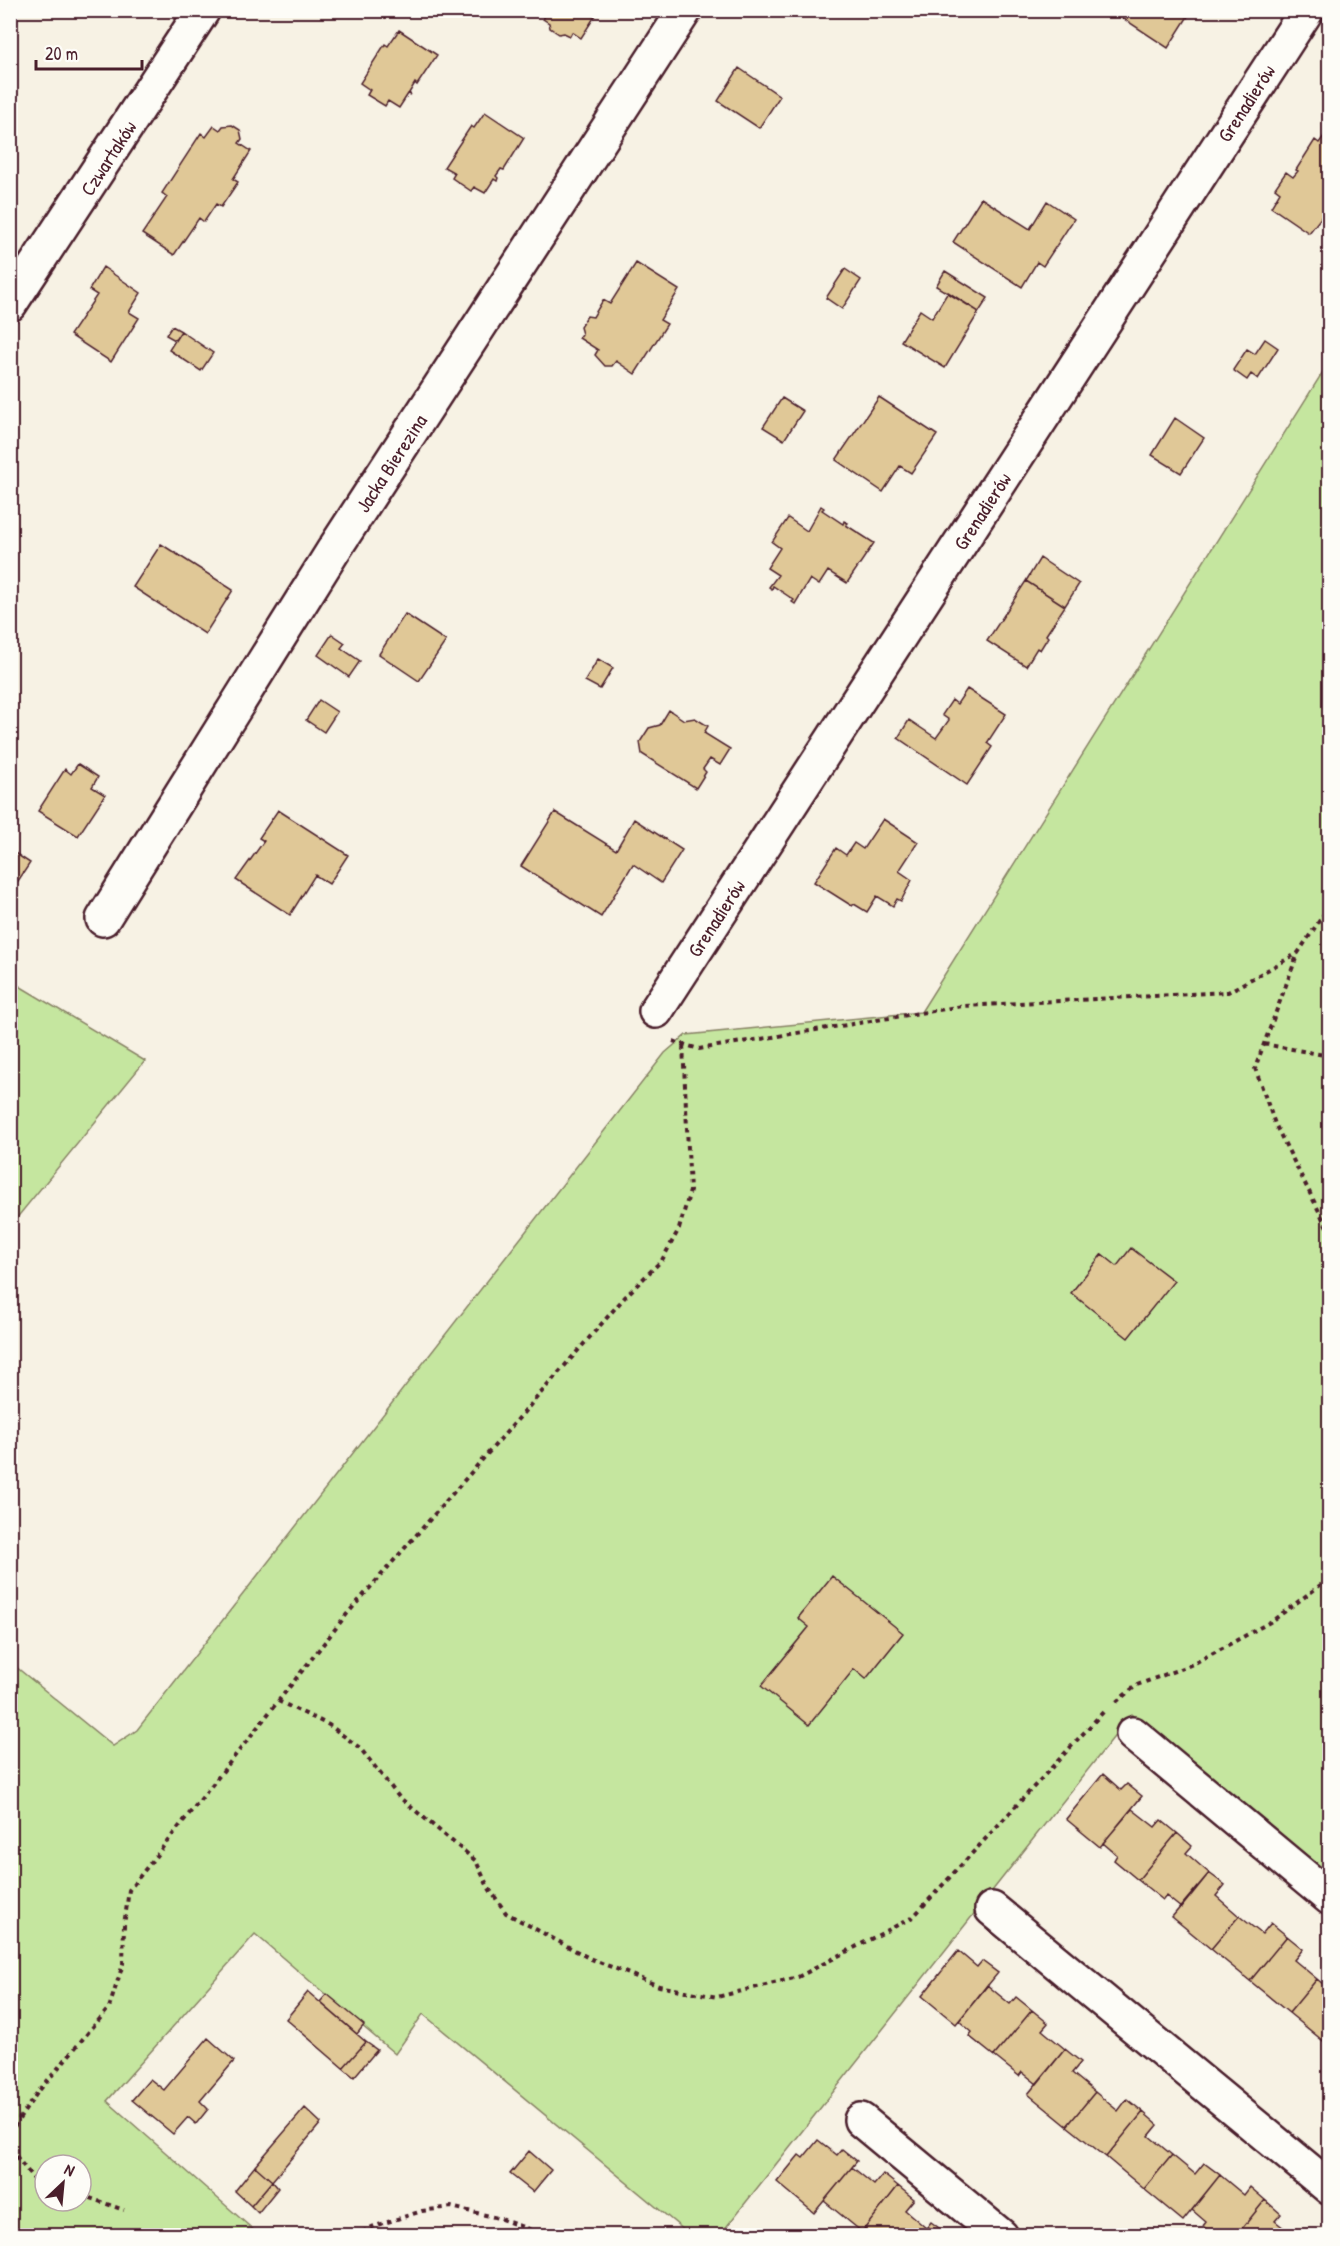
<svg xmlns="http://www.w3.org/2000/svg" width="1340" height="2246" font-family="'Patrick Hand',sans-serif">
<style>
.green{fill:#c5e69f;stroke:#888265;stroke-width:1.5;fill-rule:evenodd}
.building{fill:#e0c897;stroke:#4a1f2b;stroke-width:1.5}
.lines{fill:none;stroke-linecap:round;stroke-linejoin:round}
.street-casing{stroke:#4a1f2b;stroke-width:38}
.path{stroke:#4a1f2b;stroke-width:4;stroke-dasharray:4.5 4.5;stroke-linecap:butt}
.street{stroke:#fdfcf7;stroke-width:33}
.labels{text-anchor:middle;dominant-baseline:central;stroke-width:4.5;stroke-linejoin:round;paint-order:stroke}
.street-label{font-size:20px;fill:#4a1f2b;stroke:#fdfcf7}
</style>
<rect width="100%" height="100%" fill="#f7f2e4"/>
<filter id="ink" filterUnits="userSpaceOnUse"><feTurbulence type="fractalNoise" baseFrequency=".0167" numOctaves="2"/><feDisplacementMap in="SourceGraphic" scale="12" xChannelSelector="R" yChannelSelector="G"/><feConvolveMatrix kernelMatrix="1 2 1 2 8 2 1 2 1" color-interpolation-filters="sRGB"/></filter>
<g filter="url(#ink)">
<path class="green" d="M1329,362V1875L1132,1714L720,2235H690L423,2014L395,2054L255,1934L107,2101L256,2232L253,2236L11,2235L10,1662L113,1746L137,1730L665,1053L686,1035L921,1012ZM45,2165H81V2201H45Z
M11,981L145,1061L11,1225Z"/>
<path class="building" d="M549,10H599L581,38L572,32L570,36L564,33L559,34L550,28L549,23L543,19Z
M1116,10H1192L1168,48L1115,13Z
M399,30L437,55L417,85L415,83L409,93L411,95L408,94L399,108L388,101L385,106L367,95L370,90L360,83L385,44L388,46Z
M739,68L780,96L759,128L718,101Z
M485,112L524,138L504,170L501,169L496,176L498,178L497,181L494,179L485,193L474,187L471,191L452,178L455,173L444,167L471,126L474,128Z
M232,125L240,130L242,139L239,143L251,151L233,179L238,182L221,207L216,204L204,222L199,218L174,255L142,234L167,197L162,193L201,133L206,137L214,126L220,130L223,126Z
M1330,128V206L1309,233L1271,207L1280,192L1275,188L1286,172L1293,177L1298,171L1296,170L1315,140L1319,143Z
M981,198L1030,229L1047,201L1074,219L1043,266L1037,262L1022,287L953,242Z
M636,263L679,290L660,320L667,324L635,374L616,361L612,366H605L595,355L598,350L579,338L582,334L580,327L587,316L593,317L603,300L610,304Z
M103,267L141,293L129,312L139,318L111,362L70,335L97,295L89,290Z
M845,269L861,280L842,309L826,298Z
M945,271L988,298L979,312L936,286Z
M948,292L979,312L945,368L901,341L920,310L932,318Z
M172,326L181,331L175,340L166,335Z
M181,331L213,353L201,371L169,350Z
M1265,339L1278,348L1258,379L1251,374L1247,380L1233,370L1247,349L1255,354Z
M879,397L937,435L911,473L900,466L883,492L836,460Z
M782,398L803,411L784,440L763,427Z
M1175,418L1204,438L1181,473L1152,455Z
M821,506L824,508L822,510L843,524L844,521L848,523L846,525L874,543L847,583L828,571L819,585L810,579L795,604L792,602L794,600L773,586L772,589L769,587L778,575L767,568L780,548L772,542L788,518L807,531Z
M161,544L233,590L205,634L133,587Z
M1040,558L1079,584L1065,606L1026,581Z
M1026,581L1065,606L1046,635L1048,637L1040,650L1037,648L1026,666L987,641Z
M405,614L446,641L419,681L379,654Z
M332,634L345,643L341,648L360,661L349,677L318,655Z
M598,659L613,668L600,689L585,681Z
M967,689L1006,714L987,743L992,747L967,785L898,738L909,720L936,738L949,720L942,715L952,700L957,704Z
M319,700L337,712L324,732L306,720Z
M669,710L684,720L695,718L708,726L704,733L730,749L720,765L710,759L703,769L706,772L696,788L642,754L640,742L649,728L660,725Z
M78,764L98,777L92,787L105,795L78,836L38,811L65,769L71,774Z
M278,810L348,855L329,884L315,875L290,915L236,880L264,841L259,838Z
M555,812L616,850L634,819L682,850L661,883L633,864L601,917L521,866Z
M883,819L918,842L899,871L912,880L901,901L897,899L893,906L877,896L867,912L854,904L852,906L814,882L836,848L846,855L854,843L863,849Z
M10,850L30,863L10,893Z
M1131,1248L1174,1281L1128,1338L1071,1293L1102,1254L1117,1266Z
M832,1576L903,1633L866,1679L854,1669L809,1725L761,1686L809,1627L798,1618Z
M1103,1774L1121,1790L1127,1784L1142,1796L1100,1847L1066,1819Z
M1132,1809L1155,1827L1161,1820L1177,1833L1138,1880L1114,1860L1117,1855L1103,1843Z
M1177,1833L1192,1846L1186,1853L1209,1873L1181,1908L1166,1896L1163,1900L1138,1880Z
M1209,1873L1225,1885L1216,1896L1239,1916L1211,1949L1172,1917Z
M1239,1916L1262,1934L1271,1923L1287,1936L1250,1981L1211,1949Z
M1287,1936L1303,1949L1294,1960L1317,1979L1289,2013L1250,1981Z
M958,1951L977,1967L982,1961L998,1973L956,2024L922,1996Z
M1317,1979L1330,1990V2042L1328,2045L1289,2013Z
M987,1985L1010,2004L1016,1997L1032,2010L994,2056L969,2036L972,2032L959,2021Z
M308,1992L366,2042L343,2068L286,2019Z
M327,1994L364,2025L357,2034L320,2002Z
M1032,2010L1048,2023L1042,2030L1065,2049L1037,2084L1022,2072L1019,2076L994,2056Z
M208,2038L234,2061L200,2101L208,2109L196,2124L188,2117L173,2134L132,2100L150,2079L164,2090Z
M366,2042L377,2050L354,2077L343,2068Z
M1065,2049L1081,2062L1072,2073L1095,2092L1067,2126L1028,2094Z
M1095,2092L1118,2111L1127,2099L1143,2112L1106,2157L1067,2126Z
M305,2108L321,2123L272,2181L255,2166Z
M1143,2112L1158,2125L1149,2136L1172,2155L1144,2189L1106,2157Z
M818,2140L837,2155L842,2149L857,2161L814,2213L777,2182L799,2155L803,2158Z
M529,2151L551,2170L533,2192L510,2174Z
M1172,2155L1195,2174L1204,2163L1220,2175L1183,2221L1144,2189Z
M255,2166L272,2181L251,2206L235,2191Z
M852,2167L874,2185L883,2174L898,2186L862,2232L824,2201Z
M1220,2175L1244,2195L1250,2187L1265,2200L1236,2236H1214L1203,2226L1206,2222L1192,2210Z
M272,2181L278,2188L258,2213L251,2206Z
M898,2186L914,2199L905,2210L926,2228L920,2236H866L862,2232Z
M1265,2200L1281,2214L1275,2221L1294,2236H1236Z
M931,2222L947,2234L946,2236H920Z"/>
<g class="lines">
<defs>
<path id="street" d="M10,304L203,10
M103,919L333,551L685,10
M656,1011L1307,10
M1133,1734L1330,1898
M992,1909L1330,2188
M861,2120L1001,2236"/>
</defs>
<use href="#street" class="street-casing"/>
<path class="path" d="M1330,905L1298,953L1255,1068L1275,1124L1330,1233
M673,1041L699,1049L963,1006L1228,992L1298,953
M1264,1044L1330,1056
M278,1701L329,1725L360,1748L399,1797L476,1861L488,1887L506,1913L589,1958L659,1986L717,1997L798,1977L913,1917L1105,1710
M1116,1702L1137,1685L1193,1664L1272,1621L1330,1578
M45,2182L33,2178L12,2151L11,2131L37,2093L109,2008L123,1964L124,1925L129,1890L347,1614L625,1297L662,1260L679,1229L690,1191L683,1044
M81,2195L124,2210
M354,2236L372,2227L422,2211L451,2207L498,2218L548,2236"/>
<use href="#street" class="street"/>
</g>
</g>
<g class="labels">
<g class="street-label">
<text transform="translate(1246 103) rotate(-57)">Grenadierów</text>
<text transform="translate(108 158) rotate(-57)">Czwartaków</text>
<text transform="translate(391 463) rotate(-57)">Jacka Bierezina</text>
<text transform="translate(982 511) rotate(-57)">Grenadierów</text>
<text transform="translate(716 918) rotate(-57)">Grenadierów</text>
</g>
</g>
<rect width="1340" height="2246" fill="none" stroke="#fdfcf7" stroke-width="36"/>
<rect x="18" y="18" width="1304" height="2210" fill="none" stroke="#4a1f2b" stroke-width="2" filter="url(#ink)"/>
<g transform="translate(63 2183) rotate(26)"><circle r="28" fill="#fdfcf7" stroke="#b5a4a5" stroke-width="1.5"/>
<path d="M0-4.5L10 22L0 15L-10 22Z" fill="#4a1f2b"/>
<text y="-9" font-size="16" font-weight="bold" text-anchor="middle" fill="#4a1f2b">N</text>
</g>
<path d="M36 60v9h106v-9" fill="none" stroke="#4a1f2b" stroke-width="3"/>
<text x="45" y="60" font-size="18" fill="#4a1f2b" stroke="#fdfcf7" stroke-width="4.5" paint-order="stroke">20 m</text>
</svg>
